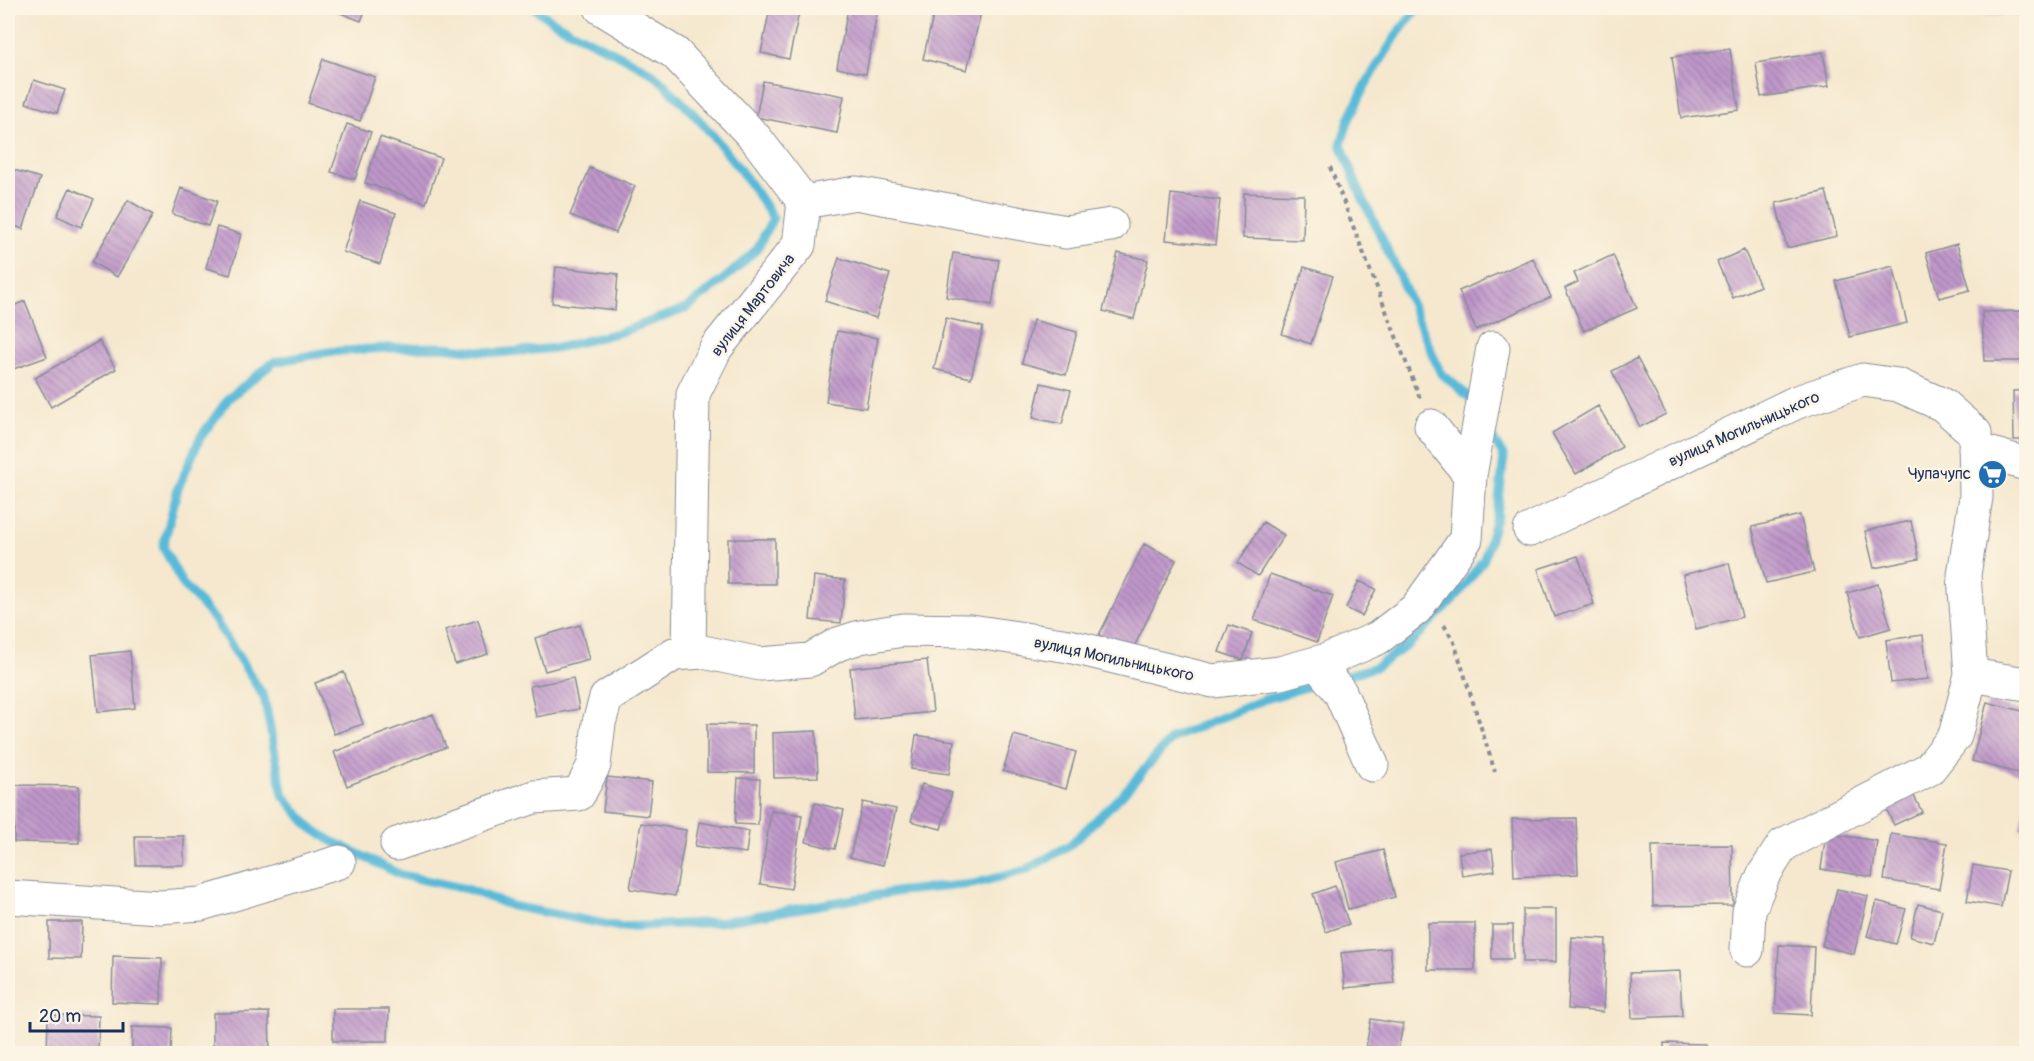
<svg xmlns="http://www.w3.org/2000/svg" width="2034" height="1061" font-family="Pangolin,sans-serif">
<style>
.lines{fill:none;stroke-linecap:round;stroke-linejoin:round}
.stream{stroke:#59bad8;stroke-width:9}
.building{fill:url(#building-back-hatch)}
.minor-casing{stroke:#888c96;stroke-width:35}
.path{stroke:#888c96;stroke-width:4;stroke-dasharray:4.5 4.5;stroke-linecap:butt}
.minor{stroke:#fff;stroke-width:33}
.labels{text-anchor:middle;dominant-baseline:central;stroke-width:4.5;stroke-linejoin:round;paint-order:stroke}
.street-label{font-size:16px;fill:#1b2f5e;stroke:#fcf5e5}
.poi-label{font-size:16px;fill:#1b2f5e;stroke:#fcf5e5;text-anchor:end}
</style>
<defs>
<pattern id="building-back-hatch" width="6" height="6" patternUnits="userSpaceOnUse" patternTransform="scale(1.5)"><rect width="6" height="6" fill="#bf97ca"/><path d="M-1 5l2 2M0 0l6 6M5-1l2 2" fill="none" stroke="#9a7ca7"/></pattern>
</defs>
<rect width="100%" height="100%" fill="#fcf5e5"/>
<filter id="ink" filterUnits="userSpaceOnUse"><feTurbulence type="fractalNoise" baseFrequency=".0167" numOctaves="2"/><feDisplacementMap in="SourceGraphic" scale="12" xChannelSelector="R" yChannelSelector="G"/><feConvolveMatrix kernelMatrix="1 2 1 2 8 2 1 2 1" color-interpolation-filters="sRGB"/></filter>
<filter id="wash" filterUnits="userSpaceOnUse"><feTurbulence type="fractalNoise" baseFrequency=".008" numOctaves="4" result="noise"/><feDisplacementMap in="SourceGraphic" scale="24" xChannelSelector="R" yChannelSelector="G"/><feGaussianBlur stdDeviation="1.35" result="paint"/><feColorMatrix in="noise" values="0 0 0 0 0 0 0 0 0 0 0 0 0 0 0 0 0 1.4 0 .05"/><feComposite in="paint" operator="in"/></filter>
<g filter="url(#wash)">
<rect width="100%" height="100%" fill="#f5e8ce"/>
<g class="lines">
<path class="stream" d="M534,8C569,35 612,48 650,72C660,78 668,88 676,96C714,133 745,174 773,218L757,249L729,275L687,308L621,332L557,348L497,353L442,347L385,348L328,352L274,362L229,398L200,438L178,488L163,547L182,583L215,620L264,697L283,795L310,827L330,840L401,875L467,889L512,906L620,927L719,922L902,891L973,884L1026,870L1070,845L1122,795L1172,738L1263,700L1323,682
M1418,8L1398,33L1366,84L1349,119L1341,144L1357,186L1397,270L1440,372L1470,398
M1968,8L1981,11L2026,10
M1337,678L1376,667L1409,644L1459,593L1484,559L1497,515L1504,457L1488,430"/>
</g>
<g id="blocks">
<path class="building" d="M334,8H366L361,21L333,10Z
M770,8H800L789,59L761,53Z
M848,8L877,13L866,74L837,68Z
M935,8H982L967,70L923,59Z
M1730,49L1739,110L1681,118L1672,57Z
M1823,52L1829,86L1761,97L1756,63Z
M323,59L375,77L360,121L308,103Z
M34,80L65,90L57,113L26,103Z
M763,81L844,96L837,133L756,117Z
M347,124L371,132L355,179L331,172Z
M380,137L441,158L426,203L365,183Z
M8,168L40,178L23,229L8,224Z
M590,168L635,186L616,233L570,215Z
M70,188L94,199L81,227L57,216Z
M181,188L217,201L208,226L172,214Z
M1826,191L1837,236L1787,248L1776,203Z
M1244,193L1304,195L1303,240L1243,238Z
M1171,194L1220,200L1215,245L1166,240Z
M128,200L153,215L117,277L92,262Z
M360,201L396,213L380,264L343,252Z
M217,227L241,234L230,275L206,268Z
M1957,244L1970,290L1939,298L1926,253Z
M1744,250L1760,286L1733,298L1717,262Z
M953,253L999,260L992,305L946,297Z
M1118,253L1148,260L1134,319L1103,311Z
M1613,255L1637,308L1584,331L1565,288L1578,282L1574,273Z
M839,258L890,274L876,318L825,301Z
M1533,258L1551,297L1476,330L1459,291Z
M1893,266L1907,323L1850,337L1836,281Z
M556,267L618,274L615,310L552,303Z
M1304,267L1333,276L1311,344L1282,334Z
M25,301L47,357L8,371V308Z
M2022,311L2023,361H1984L1982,312Z
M946,318L983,327L971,378L934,369Z
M1033,320L1077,332L1066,375L1022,363Z
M837,331L878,338L866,408L826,402Z
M99,341L116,369L51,407L35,378Z
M1637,358L1666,414L1640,427L1612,371Z
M1041,383L1071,390L1062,424L1033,418Z
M2026,390V440H2014L2013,391Z
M1598,406L1622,447L1576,474L1552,433Z
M1800,515L1814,572L1766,583L1752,527Z
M1911,521L1919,559L1874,568L1865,531Z
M1263,522L1284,535L1258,576L1238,563Z
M728,539H775V584H728Z
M1144,544L1176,560L1132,651L1099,635Z
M1578,556L1594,604L1554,617L1538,569Z
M1729,563L1742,617L1696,629L1683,575Z
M1270,574L1333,596L1317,642L1254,620Z
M814,576L845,580L841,623L810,620Z
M1359,581L1376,589L1362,616L1346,608Z
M1878,584L1891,628L1860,637L1847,593Z
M478,620L488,654L455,664L445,630Z
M580,625L589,659L545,671L535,638Z
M1229,625L1252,633L1243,660L1219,652Z
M1923,635L1928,679L1891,683L1886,640Z
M130,651L135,708L98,712L92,655Z
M927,660L933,712L855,720L850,668Z
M344,672L363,724L334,734L315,683Z
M573,678L579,709L536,717L530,686Z
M1987,702L2026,712V768L2025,775L1972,761Z
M433,714L446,747L347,786L334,752Z
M707,724L754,725V773L707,772Z
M816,731L818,777L774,778L773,733Z
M916,735L954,741L949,774L911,769Z
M1014,735L1076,752L1066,789L1003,771Z
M607,777L652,782L648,816L603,811Z
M738,778L760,779L758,825L735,824Z
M922,784L952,793L941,829L911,821Z
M15,785L79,786V843L14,842Z
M1912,792L1922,812L1894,825L1885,806Z
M863,802L896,809L883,865L850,857Z
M2025,802H2026V830L2020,828Z
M815,803L844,810L835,849L806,842Z
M771,811L802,815L791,889L760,884Z
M1576,818L1578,874L1514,877L1512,819Z
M699,822L749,831L746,853L695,846Z
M641,823L686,830L675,896L630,889Z
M1826,833L1877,841L1872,877L1821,869Z
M1891,834L1947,843L1939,889L1884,880Z
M135,836H184V865H136Z
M1732,845L1733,905L1653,906L1652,846Z
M1492,849L1495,871L1462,876L1459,853Z
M1383,850L1395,897L1348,909L1336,862Z
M1973,865L2008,871L2001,907L1967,901Z
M1335,886L1349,924L1326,932L1313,894Z
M1837,889L1868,896L1854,954L1822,946Z
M1877,901L1906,909L1896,944L1867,936Z
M1918,904L1942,910L1934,943L1910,937Z
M1523,909H1556V962H1523Z
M49,922H82L81,959L49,958Z
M1428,923H1475V970H1428Z
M1492,925H1513V959H1492Z
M1572,937L1606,939L1603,1012L1568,1009Z
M1779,945L1814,947L1811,1015L1775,1013Z
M1390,948L1394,983L1345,988L1341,953Z
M113,956L162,958L161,1004L112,1002Z
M1680,971L1682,1016L1632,1018L1630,973Z
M333,1009H389L388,1041H333Z
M269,1012L270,1054H213V1013Z
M48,1015L99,1016L98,1054H47Z
M1371,1019L1403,1024L1398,1052L1366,1046Z
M132,1027L172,1028L171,1054H132Z
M1664,1043L1706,1044V1054H1664Z"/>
</g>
</g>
<g filter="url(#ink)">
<use href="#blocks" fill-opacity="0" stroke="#888c96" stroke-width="1.5"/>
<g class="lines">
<defs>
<path id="minor" d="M601,8L675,53L757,140L804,202L799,245L716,348L693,394L689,653
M804,202L856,193L1066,232L1111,225
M1975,449L2026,464
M1470,475L1493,348
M1530,530L1797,402L1863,380L1898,385L1943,405L1975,433L1976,497L1964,575L1971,675L2026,684
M1317,663L1340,692L1372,765
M397,844L534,797L579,794L594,765L599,723L606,698L674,654L703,652L760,664L810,660L838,644L860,637L903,630L971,631L1069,646L1213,681L1280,673L1327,660L1378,638L1416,609L1466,539L1470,475L1431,426
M8,897L160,907L201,904L339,862
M1747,950L1749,911L1763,876L1783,845L1929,769L1955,736L1971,675"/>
</defs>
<use href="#minor" class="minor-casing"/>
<path class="path" d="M1330,167L1420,398
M1444,625L1454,642L1495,772"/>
<use href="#minor" class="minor"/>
</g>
</g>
<defs>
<symbol id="supermarket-disc" viewBox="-11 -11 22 22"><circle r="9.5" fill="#1f6fb2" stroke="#fcf5e5"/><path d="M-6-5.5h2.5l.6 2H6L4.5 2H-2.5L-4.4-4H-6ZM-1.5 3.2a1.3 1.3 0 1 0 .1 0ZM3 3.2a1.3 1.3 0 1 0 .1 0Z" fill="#fff"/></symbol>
</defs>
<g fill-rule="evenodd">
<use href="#supermarket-disc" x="1976" y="458" width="33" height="33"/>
</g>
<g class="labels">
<g class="street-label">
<text transform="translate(753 305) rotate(-52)">вулиця Мартовича</text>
<text transform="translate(1744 429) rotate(-24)">вулиця Могильницького</text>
<text transform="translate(1114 659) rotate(12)">вулиця Могильницького</text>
</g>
<g class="poi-label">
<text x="1971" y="474">Чупачупс</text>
</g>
</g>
<rect width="2034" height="1061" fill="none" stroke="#fcf5e5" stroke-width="30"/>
<path d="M30 1022v9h93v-9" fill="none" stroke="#1b2f5e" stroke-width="3"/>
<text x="39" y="1022" font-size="18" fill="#1b2f5e" stroke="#fcf5e5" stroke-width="4.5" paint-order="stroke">20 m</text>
</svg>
